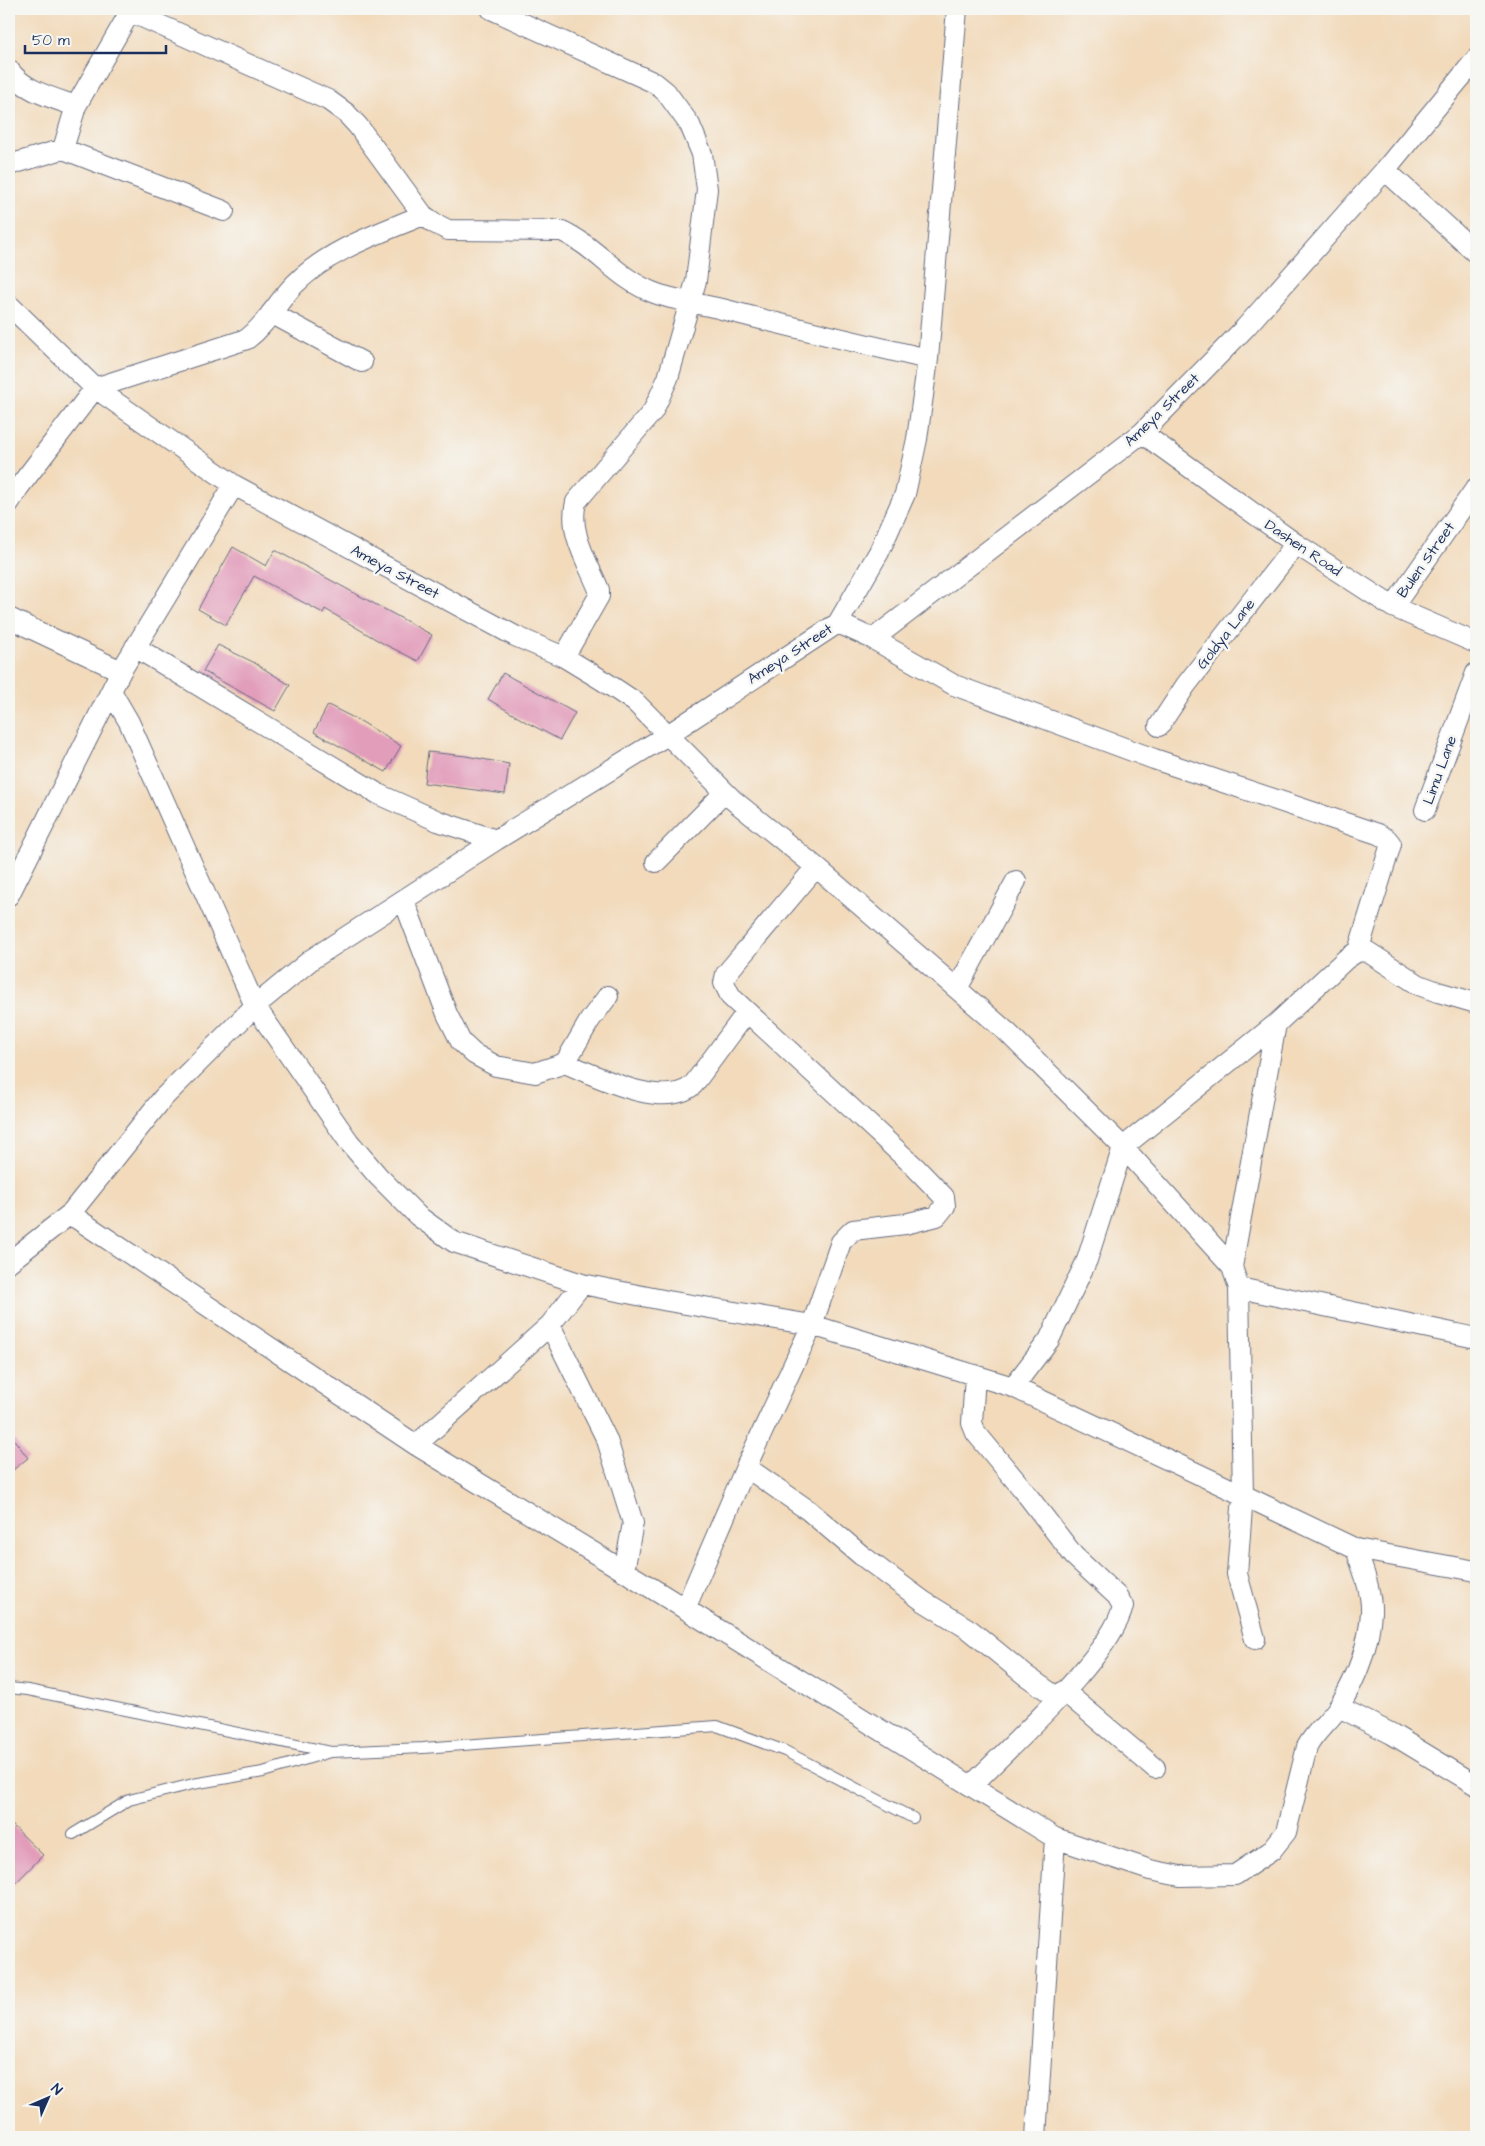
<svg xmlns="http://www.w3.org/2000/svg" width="1485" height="2146" font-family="'Architects Daughter',sans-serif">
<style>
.building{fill:#e29dbb}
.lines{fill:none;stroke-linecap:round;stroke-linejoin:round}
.service-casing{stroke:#666b7f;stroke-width:12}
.minor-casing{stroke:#666b7f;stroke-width:22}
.service{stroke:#fff;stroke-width:10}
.minor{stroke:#fff;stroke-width:20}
.labels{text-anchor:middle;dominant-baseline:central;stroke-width:5;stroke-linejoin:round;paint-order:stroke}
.street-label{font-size:15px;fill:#1b2f5e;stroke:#f6f6f2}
</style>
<rect width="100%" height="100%" fill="#f6f6f2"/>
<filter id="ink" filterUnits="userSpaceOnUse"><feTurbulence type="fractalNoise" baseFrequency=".02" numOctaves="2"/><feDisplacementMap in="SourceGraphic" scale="10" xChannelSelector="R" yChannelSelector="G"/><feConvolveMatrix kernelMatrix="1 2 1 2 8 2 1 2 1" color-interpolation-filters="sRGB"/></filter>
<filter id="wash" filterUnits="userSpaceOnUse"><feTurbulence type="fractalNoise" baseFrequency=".0096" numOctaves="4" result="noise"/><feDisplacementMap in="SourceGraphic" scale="20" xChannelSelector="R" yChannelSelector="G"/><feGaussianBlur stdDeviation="1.12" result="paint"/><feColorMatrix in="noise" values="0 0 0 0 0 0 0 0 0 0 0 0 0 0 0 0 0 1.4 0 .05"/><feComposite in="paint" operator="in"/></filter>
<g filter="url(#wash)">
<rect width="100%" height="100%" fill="#f2dabb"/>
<g id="blocks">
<path class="building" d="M233,547L266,566L275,550L432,635L418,661L384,644L325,609L323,613L254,576L226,625L198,609Z
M218,645L253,662L290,685L275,711L203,671Z
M503,673L575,713L560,740L526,722L488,699Z
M328,705L362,722L401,746L386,772L314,732Z
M428,752L466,756L509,764L505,794L424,783Z
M9,1433L28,1458L9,1473Z
M9,1822L43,1855L9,1890Z"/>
</g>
</g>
<g filter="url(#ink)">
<use href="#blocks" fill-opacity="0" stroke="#666b7f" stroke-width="1"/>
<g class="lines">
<defs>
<path id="service" d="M9,1688L28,1690L331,1752L423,1748L717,1726L785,1751L913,1818
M73,1834L129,1800L193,1784L263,1772L330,1752"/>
<path id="minor" d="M124,9L328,100L346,113L358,126L423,215L434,223L448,230L562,231C596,247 617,278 652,292C671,300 701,304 722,309C790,327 859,343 928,359
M491,9L655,83L666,92L690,125L702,154L707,189L696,281L668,378L653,411L576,502C568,533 588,562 599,590V596L564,657
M9,70C24,91 53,98 76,106
M63,149L224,211
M9,165L63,149L76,106L130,12
M1385,170L1476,253
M9,305L95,388L234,485L515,636L564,657L602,680L635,702L733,800L816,867L1008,1033L1123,1147L1232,1267L1239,1288L1243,1495L1013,1387L812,1325L668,1301L582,1284L454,1242L418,1216L378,1176L349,1142L255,1006L129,722L111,691
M271,313L362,362
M1142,433L1296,544L1393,607L1476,643
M9,503L19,487L95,388L247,339C267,324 277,302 295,284C330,249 378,234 423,215
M1393,607L1476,488
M9,618L121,671
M838,623L873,639L1142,433L1245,328L1385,170L1476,59
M873,639L954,685L1154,759L1378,834L1387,839L1391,844L1358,951
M135,647L380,795L438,821L496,840
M1159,726L1186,685L1296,544
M1425,810L1476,673
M656,862L725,792
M9,895L121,671L234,485
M404,901L447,1014L461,1042L474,1054L496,1066L535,1073L565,1063C597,1076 663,1111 693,1085L747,1012
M958,987L1016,881
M565,1063L590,1020L608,996
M70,1214L416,1445L624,1571L1055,1838L1036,2137
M9,1262L70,1214L163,1098L255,1006L312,959L496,840L669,734L838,623L879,552L905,494L917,439L928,359L957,9
M1232,1267L1276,1024
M1239,1288L1476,1338
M550,1325L607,1440L633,1523L624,1571
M1013,1387L1049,1340L1087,1260L1123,1147L1276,1024L1346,959L1358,951L1368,952L1419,985L1438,992L1476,1003
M416,1445L550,1325L582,1284
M746,1467L808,1510L861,1555L923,1601L970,1630L1025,1675L1058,1698
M685,1609L746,1467L812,1325L841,1242L853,1230L905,1224L937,1216L945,1206L944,1197L915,1167L731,997L724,983L726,974L816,867
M1255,1639L1237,1574L1243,1495L1356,1549L1476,1571
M1064,1691L1155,1768
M1339,1707L1392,1734L1476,1785
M971,1786C1008,1748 1113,1654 1123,1606L1117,1596L1074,1556L1021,1487L976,1433L972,1423L975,1375
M1055,1838L1150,1870L1180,1876L1235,1875L1271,1851L1286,1832L1307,1747C1315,1731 1331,1720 1340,1705C1357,1677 1369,1645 1371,1612C1372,1591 1362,1568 1356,1549"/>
</defs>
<use href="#service" class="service-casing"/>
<use href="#minor" class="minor-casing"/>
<use href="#service" class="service"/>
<use href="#minor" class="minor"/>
</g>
</g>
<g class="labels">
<g class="street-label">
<text transform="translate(1162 410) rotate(-44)">Ameya Street</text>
<text transform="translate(1303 548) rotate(34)">Dashen Road</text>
<text transform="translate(1426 560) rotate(-55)">Bulen Street</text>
<text transform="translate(395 572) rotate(28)">Ameya Street</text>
<text transform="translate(1226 634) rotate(-52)">Goldya Lane</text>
<text transform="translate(790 654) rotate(-33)">Ameya Street</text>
<text transform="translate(1440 770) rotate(-70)">Limu Lane</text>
</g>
</g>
<rect width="1485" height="2146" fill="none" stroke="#f6f6f2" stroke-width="30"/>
<g transform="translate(48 2098) rotate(45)" stroke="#f6f6f2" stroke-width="4" paint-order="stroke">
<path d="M0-4L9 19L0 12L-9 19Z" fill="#1b2f5e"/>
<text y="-8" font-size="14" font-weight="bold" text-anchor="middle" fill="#1b2f5e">N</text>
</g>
<path d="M25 45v8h141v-8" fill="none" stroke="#1b2f5e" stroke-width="2.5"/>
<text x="32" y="45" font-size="15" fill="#1b2f5e" stroke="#f6f6f2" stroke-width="4" paint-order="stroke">50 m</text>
</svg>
